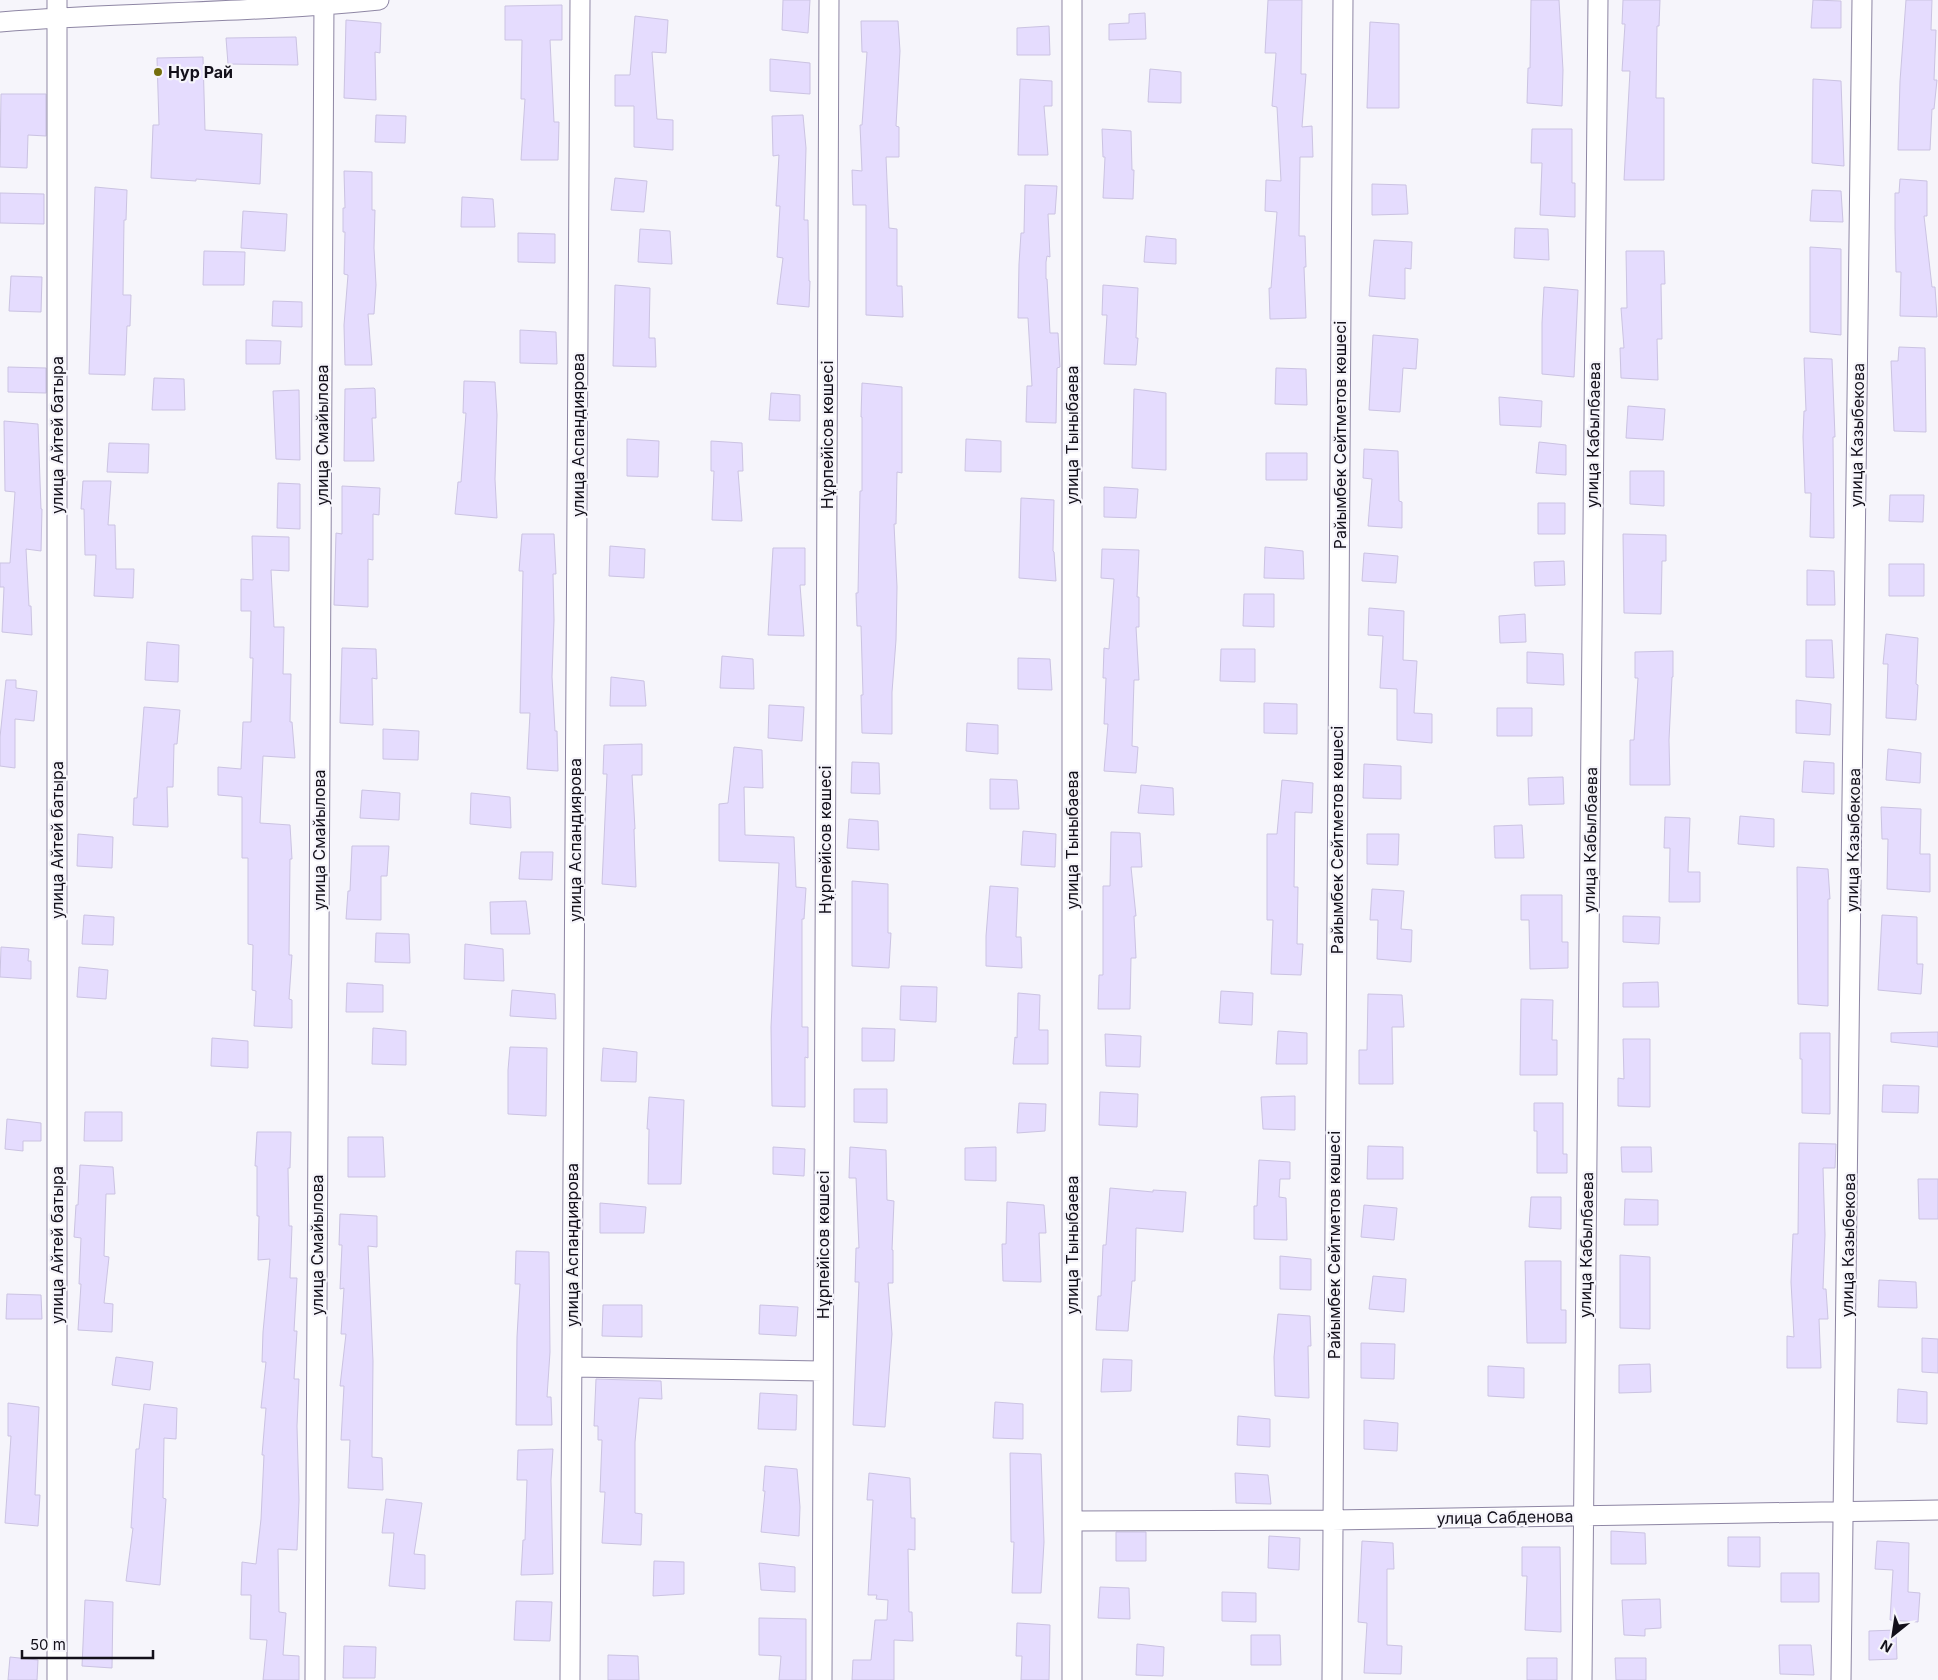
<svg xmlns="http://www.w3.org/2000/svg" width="1938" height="1680" font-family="Inter,sans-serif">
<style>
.building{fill:#e5dcfe;stroke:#cbc3e2}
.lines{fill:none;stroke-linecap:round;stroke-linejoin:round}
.minor-casing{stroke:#8e86a4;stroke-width:21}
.minor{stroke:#fff;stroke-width:19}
.poi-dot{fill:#746e0d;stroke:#f6f5fb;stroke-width:2}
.labels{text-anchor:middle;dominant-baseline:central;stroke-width:4.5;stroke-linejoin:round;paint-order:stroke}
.poi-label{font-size:16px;font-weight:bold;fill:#13101a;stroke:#f6f5fb;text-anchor:start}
.street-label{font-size:16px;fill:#13101a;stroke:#f6f5fb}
</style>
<rect width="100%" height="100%" fill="#f6f5fb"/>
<path class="building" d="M783,0H810L808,33L782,30Z
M1268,0H1302L1301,74H1306L1302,127L1312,126L1313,157H1300L1299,236H1305L1306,267H1304L1306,318L1270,319L1269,288H1271L1277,212L1265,211L1266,180L1281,181L1277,107L1272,106L1276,53H1265Z
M1531,0H1559L1563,70L1562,106L1527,103L1528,68H1530Z
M1623,0H1660L1659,26H1657L1656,98H1664V180H1624L1630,71H1622L1625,24H1622Z
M1813,0L1841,1V28H1811Z
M1906,0H1932L1931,30H1936L1934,80H1937L1934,109H1932L1930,150H1898L1900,81Z
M562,5V40H550L554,122H559L558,160H521L525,99H521L522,40H505V6Z
M1145,13L1146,39L1109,40V24L1129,23V14Z
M635,16L668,20L666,53L652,52L657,119L673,120V150L634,147V106H615V75H630Z
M346,20L381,23L380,53L375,52L376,100L344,98Z
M861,21H898L900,51L896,126L899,127V157H886L889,228L897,229V286H902L903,317L866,315V205H853L852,170L862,171L860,125H862L867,52H862Z
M1370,22L1399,24V108H1367Z
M1049,26L1050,55H1017V28Z
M296,37L298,65L228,64L226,38Z
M203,57L205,130L262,134L260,184L196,179V181L151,178L153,125H159L157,58Z
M770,59L810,63V94L770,91Z
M1150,69L1181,72V103L1148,102Z
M1020,79L1052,81V106H1044L1048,155H1018Z
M1813,79L1841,81L1844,166L1812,163Z
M1,94H46V136L28,135L27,168L0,167Z
M376,115L406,116L405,143L375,142Z
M803,115L806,148L804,220H808L809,281H810L809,307L777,304L783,258L777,257L780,206H776L779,155L773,156L772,116Z
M1102,129L1131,131L1132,170H1134L1133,199L1103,198L1105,157H1103Z
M1532,129H1572V183H1575V217L1540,215L1542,163H1531Z
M344,171L372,172V210H375L374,248L376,285L374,314H368L372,365H345L344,325L348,275L344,274L345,232H343V208H345Z
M615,178L647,181L644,212L611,210Z
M1900,179L1927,181V216H1924L1932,287H1935L1937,317L1900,316L1901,272H1896L1895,228V193H1899Z
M1372,184L1406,185L1408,214L1372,215Z
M1025,185L1057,186L1055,214H1048L1050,257L1047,256L1046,262V279H1047L1050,333H1058L1060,367L1057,368L1056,423L1026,422L1027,386H1032L1028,318H1018L1019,264L1021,233H1024Z
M95,187L127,190L126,220H124L123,295H131L130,326H127L125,375L89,374Z
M1812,190L1841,191L1843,222L1810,221Z
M0,193L44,194V224L0,223Z
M462,197L493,199L495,227H461Z
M243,211L287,214L285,251L241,248Z
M1515,228L1548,229L1549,260L1514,258Z
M640,229L670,231L672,264L638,262Z
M518,233L555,234V263L518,262Z
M1146,236L1176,239V264L1144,262Z
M1374,240L1412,242L1411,269L1405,268V299L1369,296Z
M1810,247L1841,249V335L1810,332Z
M204,251L245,252L244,285H203Z
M1626,251H1664L1665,284H1661L1662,339H1657L1658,380L1621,378L1620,348H1624L1621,308H1627Z
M11,276L42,277L41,312L9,311Z
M615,285L650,288L649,338H655L656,367L613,366Z
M1103,285L1138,288L1136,338H1138L1136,365L1104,364L1107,315H1102Z
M1544,287L1578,290L1574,377L1542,374V323Z
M273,301L302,302V327L272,326Z
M520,330L556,332L557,364L520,363Z
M1373,335L1418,339L1416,369L1403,368L1400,412L1369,410Z
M246,340L281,341L280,364H246Z
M1899,347L1925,348L1926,432L1894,431L1891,361H1898Z
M1804,358L1832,359L1835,437H1833L1834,538L1810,537L1811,493H1805L1803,437L1804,411H1806Z
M8,367L46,368V393L8,392Z
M1276,368L1306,369L1307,405L1275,404Z
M154,378L184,379L185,410H152Z
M464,381L495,382L497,415L495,479L497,518L455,514L458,482H461L466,413H463Z
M862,383L902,387V473L897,472L896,524H894L897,587L896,640L892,692V734L862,733L861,695H863L861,626H857L856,593H858L860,491H862V417H861Z
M374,388L375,389L376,418H372L374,461H344L345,389Z
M1134,389L1166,393V470L1132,468Z
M299,390L300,460L276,459L273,391Z
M771,393L800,395V421L769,420Z
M1499,397L1542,401L1541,427L1500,425Z
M1628,406L1665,409L1663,440L1626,438Z
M4,421L38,424L41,509H42L41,551L26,549L29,606H31L32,635L2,632L4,587H0V563H10L15,492L5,491Z
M627,439L659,441L658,477L627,476Z
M966,439L1001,441V472L965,471Z
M711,441L742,443L743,471H738L742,521L712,520L714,471H711Z
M1539,442L1566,445V475L1536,473Z
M109,443L149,444L148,473L107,472Z
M1364,449L1398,451L1399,501L1402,502V528L1368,526L1372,479L1363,478Z
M1266,453H1307V480H1266Z
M1630,471H1664V506L1630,504Z
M83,481H111L108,525H115L116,569H134L133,598L94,596L96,555H85L84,509H81Z
M278,483L300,484V529L277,528Z
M342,486L380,488L379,515L373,514V560L368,559V607L334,605L336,533L342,534Z
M1104,487L1138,489L1136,518L1104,517Z
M1890,495H1924L1923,522L1889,521Z
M1021,498L1054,500L1053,551L1054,552L1056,581L1019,578Z
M1538,503H1565V534H1538Z
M522,534H554L556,574H553L554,620L552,677L555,731H557L558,771L527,769L530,713H520L523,571H519Z
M1623,534L1666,535V561H1662L1661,614L1624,613Z
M252,536L289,537V571L271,570L274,627H284L283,674H291L290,722H292L295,758L263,756L260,823L290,825L292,859H290L289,955H292L289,999L292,1000V1028L254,1026L256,991L252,990L253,945L248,944V858H242V797L218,795V767L241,769L243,722H251L253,658H250L251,611H241V579L253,580Z
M610,546L645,549L644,578L609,576Z
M1265,547L1303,551L1304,579L1264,578Z
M773,548H805V585H800L804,636L768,635Z
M1102,549L1139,550L1137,597H1139V627H1136L1139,680H1134L1132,746L1138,747L1136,773L1104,771L1108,724H1104L1106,678H1103L1104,648L1109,649L1114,579L1101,578Z
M1364,553L1398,556L1396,583L1362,581Z
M1564,561L1565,585L1535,586L1534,562Z
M1889,564H1924V596H1889Z
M1807,570L1834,571L1835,605H1807Z
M1244,594H1274V627L1243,626Z
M1369,608L1404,611L1403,660L1417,661L1414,713L1432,714V743L1397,740V689L1380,688L1383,636L1368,635Z
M1525,614L1526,642L1500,643L1499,616Z
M1886,634L1918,638L1916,684L1918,685L1916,720L1886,718L1888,664H1883Z
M1806,640H1832L1834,678L1806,677Z
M147,642L179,645L178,682L145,680Z
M342,648L376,649L377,679L372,678L373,725L340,723Z
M1221,649H1255V682L1220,681Z
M1673,651V677H1672L1669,740L1670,785H1630V740H1634L1638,678H1635V652Z
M1527,652L1563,654L1564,685L1527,683Z
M722,656L753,659L754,689L720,688Z
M1018,658L1050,659L1052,690L1018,689Z
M611,677L644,681L646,706H610Z
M6,680H16V688L37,691L34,721L15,719V768L0,766V737Z
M1796,700L1831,704L1830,735L1796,733Z
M1264,703L1297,704V734L1264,733Z
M769,705L804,707L802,741L768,738Z
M144,707L180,710L177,744H174L173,787H167L168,827L133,825L134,798H137Z
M1497,708H1532V736H1497Z
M967,723L998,725V754L966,751Z
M383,729L419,731L418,760L383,759Z
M642,744V775H632L635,829H634L636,887L602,884L607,774H603L604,745Z
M734,747L762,750L763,788L744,787L745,835L794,837L796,887L806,888L804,919H802V1027H808V1058L805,1057V1107L772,1106L771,1027L779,863L719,861V804L728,803Z
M1888,749L1921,753L1920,783L1886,780Z
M1804,761L1834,763V794L1802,792Z
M852,762L879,763L880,794L851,793Z
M1364,764L1401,766V799L1363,798Z
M1563,777L1564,804L1529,805L1528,778Z
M990,779L1017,780L1019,809H990Z
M1282,780L1313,783L1312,813L1295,812L1294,887H1298L1297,944H1303L1301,975L1271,974L1273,920H1267V834H1277Z
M1141,785L1173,788L1174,815L1138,813Z
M362,790L400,793L399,820L360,818Z
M471,793L510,797L511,828L470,824Z
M1881,807L1921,809L1920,854H1930V892L1887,889L1888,839H1882Z
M1740,816L1774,819V847L1738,844Z
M1665,817L1690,818L1688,872H1700V902H1669L1670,848H1664Z
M849,819L878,821L879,850L847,848Z
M1522,825L1524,858H1495L1494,826Z
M1023,831L1056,834L1055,867L1021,865Z
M1111,832L1140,833L1142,867H1131L1136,916H1134L1136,958H1131L1130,1009H1098L1099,975H1103V886H1110Z
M78,834L113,837L112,868L77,866Z
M1367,834H1399L1398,865L1367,864Z
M352,846H389L387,876H381V920L346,919L348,891H350Z
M521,852H553L552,880L519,879Z
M1797,867L1828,869L1830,899H1828V1006L1798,1004Z
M852,881L888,884V933H891L889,968L852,966Z
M990,886L1018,888L1016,937H1021L1022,968L986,966V936Z
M1372,889L1404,891L1401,929L1412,930L1411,962L1377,959L1378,920H1370Z
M1521,895H1562V942H1568V968L1530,969L1529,920H1521Z
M526,901L530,934H491L490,902Z
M84,915L114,917L113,945L82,944Z
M1882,915L1917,917V964H1923L1921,994L1878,990Z
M1623,916L1660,917L1659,944L1623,942Z
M376,933L409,934L410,963L375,962Z
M465,944L503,949L504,981L464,979Z
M1,947L29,949L28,961H31V979L0,977Z
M79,967L108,970L106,999L77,997Z
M1658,982L1659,1007H1623V983Z
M347,983L383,985V1012H346Z
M901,986L937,987L936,1022L900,1020Z
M512,990L555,994L556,1019L510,1016Z
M1221,991L1253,993L1252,1025L1219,1023Z
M1018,993L1040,995L1039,1030H1048V1064H1013L1015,1037L1017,1038Z
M1368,994L1402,995L1404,1027H1392L1393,1084H1359V1050H1367Z
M1521,999L1553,1000L1552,1040H1557V1075H1520Z
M373,1028L406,1031V1065L372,1064Z
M862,1028L895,1029L894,1061H862Z
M1278,1031L1307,1033V1064H1276Z
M1938,1032V1047L1891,1042V1033Z
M1800,1033H1830V1114L1802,1113V1059H1800Z
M1105,1034L1141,1036L1140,1067L1106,1066Z
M212,1038L248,1041V1068L211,1066Z
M1623,1039H1650V1107L1618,1106V1078L1624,1079Z
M510,1047L547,1048L546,1116L508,1114V1070Z
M603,1048L637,1052L636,1082L601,1081Z
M1883,1085L1919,1086L1918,1113L1882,1112Z
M854,1089H887V1123L854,1122Z
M1100,1092L1138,1094L1137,1127L1099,1125Z
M1295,1096V1130L1263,1129L1261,1097Z
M649,1097L684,1100L681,1184H648L649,1129H647Z
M1019,1103L1046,1104L1045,1131L1017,1133Z
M1534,1103H1563V1154H1567V1173H1537V1131H1534Z
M85,1112H122V1141H84Z
M7,1119L41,1123V1141H23V1151L5,1149Z
M257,1132H291L290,1168H288L289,1226H292L290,1278H297L294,1331H297L294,1379H299L297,1426L299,1500L297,1550L278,1549L279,1612L286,1613L283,1655L299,1656V1680H263L267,1640L250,1639L251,1595H241L242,1562L256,1564L261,1519L264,1455H262L266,1408H261L266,1362H262L263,1332L270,1259L258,1260L259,1216H257V1166H255Z
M348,1137H383L385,1177H348Z
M1799,1143L1836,1144L1835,1168H1823L1825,1235L1823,1289H1826L1828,1319H1819L1821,1368H1787V1336L1794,1337L1791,1282L1793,1234H1798Z
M1368,1146L1403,1147V1179H1367Z
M773,1147L805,1149L804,1176L773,1174Z
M850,1147L886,1150L887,1200L894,1201L892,1250H893V1283H888L892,1334L885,1427L853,1425L859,1282H855L856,1248H859L856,1178H849Z
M996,1147V1181L965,1180V1148Z
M1621,1147H1651L1652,1172H1622Z
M1259,1160L1290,1162V1179H1280L1279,1197L1286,1198L1287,1240L1254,1239V1206H1257Z
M80,1165L113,1167L115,1194H106L104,1256L109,1257L104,1303L113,1304L112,1332L78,1330L81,1284H79L81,1238L74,1237L76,1205H78Z
M1918,1179H1938V1219H1919Z
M1110,1188L1153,1192V1190L1186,1192L1183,1232L1136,1228L1135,1281H1132L1128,1331L1096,1330L1098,1296H1101L1103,1245H1106Z
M1531,1197H1561V1229L1529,1227Z
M1625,1199L1658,1200V1225H1624Z
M1007,1202L1044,1205L1046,1233H1039L1041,1282L1003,1281L1002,1244H1006Z
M600,1203L646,1207L644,1233H600Z
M1364,1205L1397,1208L1394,1240L1361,1237Z
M340,1214L377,1216V1247L368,1246L373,1361L372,1457L382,1458L383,1490L348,1488L350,1440H341L344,1386H340L346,1334H341L344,1288L340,1289L342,1245H339Z
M516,1251L549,1252L550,1352L547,1397H551L552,1425H516L517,1337L520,1284H515Z
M1620,1255L1650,1257V1329L1620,1328Z
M1280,1256L1311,1259V1290L1280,1289Z
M1525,1261H1561V1310H1566V1343H1527Z
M1373,1276L1406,1279L1404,1312L1369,1309Z
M1879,1280L1916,1282L1917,1308L1878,1307Z
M7,1294L41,1295L42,1319H6Z
M603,1305H642V1337L602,1336Z
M760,1305L798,1307L796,1336L759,1334Z
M1278,1314L1310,1316L1311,1346H1308L1309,1398L1275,1396L1274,1357Z
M1922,1338L1938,1339V1373L1922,1372Z
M1361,1343L1395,1344L1394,1379L1361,1378Z
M116,1357L153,1362L150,1390L112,1385Z
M1103,1359L1132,1360L1131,1391L1101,1392Z
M1650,1364L1651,1392L1619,1393V1365Z
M1488,1366L1524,1368V1398L1488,1396Z
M596,1379L661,1381L662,1399L639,1398L635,1442V1513L642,1514L641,1545L602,1543L605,1492H600L602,1440H598V1426H594Z
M1898,1389L1927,1392V1424L1897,1422Z
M760,1393L797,1395L796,1430L758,1429Z
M995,1402L1023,1404V1439L993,1438Z
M8,1403L39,1407L35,1495H40L38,1526L5,1523L11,1436H8Z
M144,1404L177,1408L176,1439L164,1438L163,1498L166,1499L160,1585L126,1581L133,1528H131L136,1449H139Z
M1238,1416L1270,1419V1447L1237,1445Z
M1364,1420L1398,1423L1397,1451L1364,1449Z
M553,1449L551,1480L553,1574L521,1575L523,1540H525L527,1480H517L518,1450Z
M1010,1453L1041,1454L1044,1542L1041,1593H1012L1014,1542H1011Z
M765,1466L797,1469L800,1507L799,1536L761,1532L765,1491H763Z
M869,1473L910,1478L911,1518H915V1550L908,1549L909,1612H912L913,1641L894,1640V1680H852L853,1660H871L875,1620H887L888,1600L876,1599L877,1595H868L873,1500H867Z
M1235,1473L1268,1475L1271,1504L1236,1503Z
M386,1499L422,1503L414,1554L425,1555V1589L389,1586L394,1533H382Z
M1611,1531L1645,1533L1646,1564H1611Z
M1116,1532H1146V1561H1116Z
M1269,1536L1300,1538L1299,1570L1268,1568Z
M1728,1537H1760V1567L1728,1566Z
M1362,1541L1393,1543L1394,1569H1387V1645L1402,1646L1401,1674L1364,1673L1367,1623L1358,1622Z
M1877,1541L1909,1543L1908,1592L1920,1593L1918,1622L1890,1620L1893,1570L1875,1569Z
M1522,1547H1560L1561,1632L1525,1630L1527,1576H1522Z
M654,1561L684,1562V1594L653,1596Z
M759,1563L795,1567V1592L761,1590Z
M1781,1573H1819V1602H1781Z
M1100,1587L1129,1588L1130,1619L1098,1618Z
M1222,1592L1256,1593V1622L1222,1621Z
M1660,1599L1661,1628L1645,1629V1636L1624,1635L1622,1600Z
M85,1600L113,1602L112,1668L82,1666Z
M516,1601L552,1602L550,1641L514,1640Z
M759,1618L806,1619V1680H779L781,1656L759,1655Z
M1017,1623L1050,1625L1049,1680H1021L1022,1656H1016Z
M1896,1630L1897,1659L1869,1660V1631Z
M1251,1635H1280L1281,1665H1251Z
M1137,1644L1164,1647L1163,1676L1136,1675Z
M1779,1645H1811L1814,1675L1780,1674Z
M344,1646L376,1647L375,1678H343Z
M608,1655L638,1656L639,1680H608Z
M10,1657L38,1660L37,1680H8Z
M1527,1658H1557V1680H1527Z
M1615,1658H1646V1680H1616Z"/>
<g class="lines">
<defs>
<path id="minor" d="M0,22C126,12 253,13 379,0
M572,1367L822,1371
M1072,1521L1332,1520L1938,1510
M57,1680V0
M315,1680L324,0
M570,1680L580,0
M822,1680L829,0
M1072,1680V0
M1332,1680L1343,0
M1582,1680L1598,0
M1841,1680L1862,0"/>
</defs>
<use href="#minor" class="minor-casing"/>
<use href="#minor" class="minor"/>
</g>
<circle class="poi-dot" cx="158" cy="72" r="5"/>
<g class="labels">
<g class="poi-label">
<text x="168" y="72">Нур Рай</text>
</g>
<g class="street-label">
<text transform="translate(57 435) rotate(-90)">улица Айтей батыра</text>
<text transform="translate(322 435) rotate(-90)">улица Смайылова</text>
<text transform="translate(578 435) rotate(-90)">улица Аспандиярова</text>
<text transform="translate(827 435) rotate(-90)">Нұрпейісов көшесі</text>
<text transform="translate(1072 435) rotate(-90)">улица Тыныбаева</text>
<text transform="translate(1340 435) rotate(-90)">Райымбек Сейтметов көшесі</text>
<text transform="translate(1593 435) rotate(-89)">улица Кабылбаева</text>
<text transform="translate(1857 435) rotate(-89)">улица Казыбекова</text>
<text transform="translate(57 840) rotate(-90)">улица Айтей батыра</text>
<text transform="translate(319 840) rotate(-90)">улица Смайылова</text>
<text transform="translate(575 840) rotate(-90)">улица Аспандиярова</text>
<text transform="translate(825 840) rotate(-90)">Нұрпейісов көшесі</text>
<text transform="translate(1072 840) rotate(-90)">улица Тыныбаева</text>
<text transform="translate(1337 840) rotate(-90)">Райымбек Сейтметов көшесі</text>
<text transform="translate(1590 840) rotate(-89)">улица Кабылбаева</text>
<text transform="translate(1853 840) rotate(-89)">улица Казыбекова</text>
<text transform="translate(57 1245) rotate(-90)">улица Айтей батыра</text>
<text transform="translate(317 1245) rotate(-90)">улица Смайылова</text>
<text transform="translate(572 1245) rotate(-90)">улица Аспандиярова</text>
<text transform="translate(823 1245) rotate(-90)">Нұрпейісов көшесі</text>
<text transform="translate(1072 1245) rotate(-90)">улица Тыныбаева</text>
<text transform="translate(1334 1245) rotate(-90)">Райымбек Сейтметов көшесі</text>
<text transform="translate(1586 1245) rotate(-89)">улица Кабылбаева</text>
<text transform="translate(1848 1245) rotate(-89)">улица Казыбекова</text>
<text transform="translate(1505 1517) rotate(-1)">улица Сабденова</text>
</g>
</g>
<g transform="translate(1893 1635) rotate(210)" stroke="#f6f5fb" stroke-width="4" paint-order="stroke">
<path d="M0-4L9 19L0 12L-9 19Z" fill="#13101a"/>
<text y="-8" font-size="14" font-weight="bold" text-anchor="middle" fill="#13101a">N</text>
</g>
<path d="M22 1650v8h131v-8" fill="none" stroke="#13101a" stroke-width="2.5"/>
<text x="30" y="1650" font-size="15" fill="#13101a" stroke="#f6f5fb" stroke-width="4" paint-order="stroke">50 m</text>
</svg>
